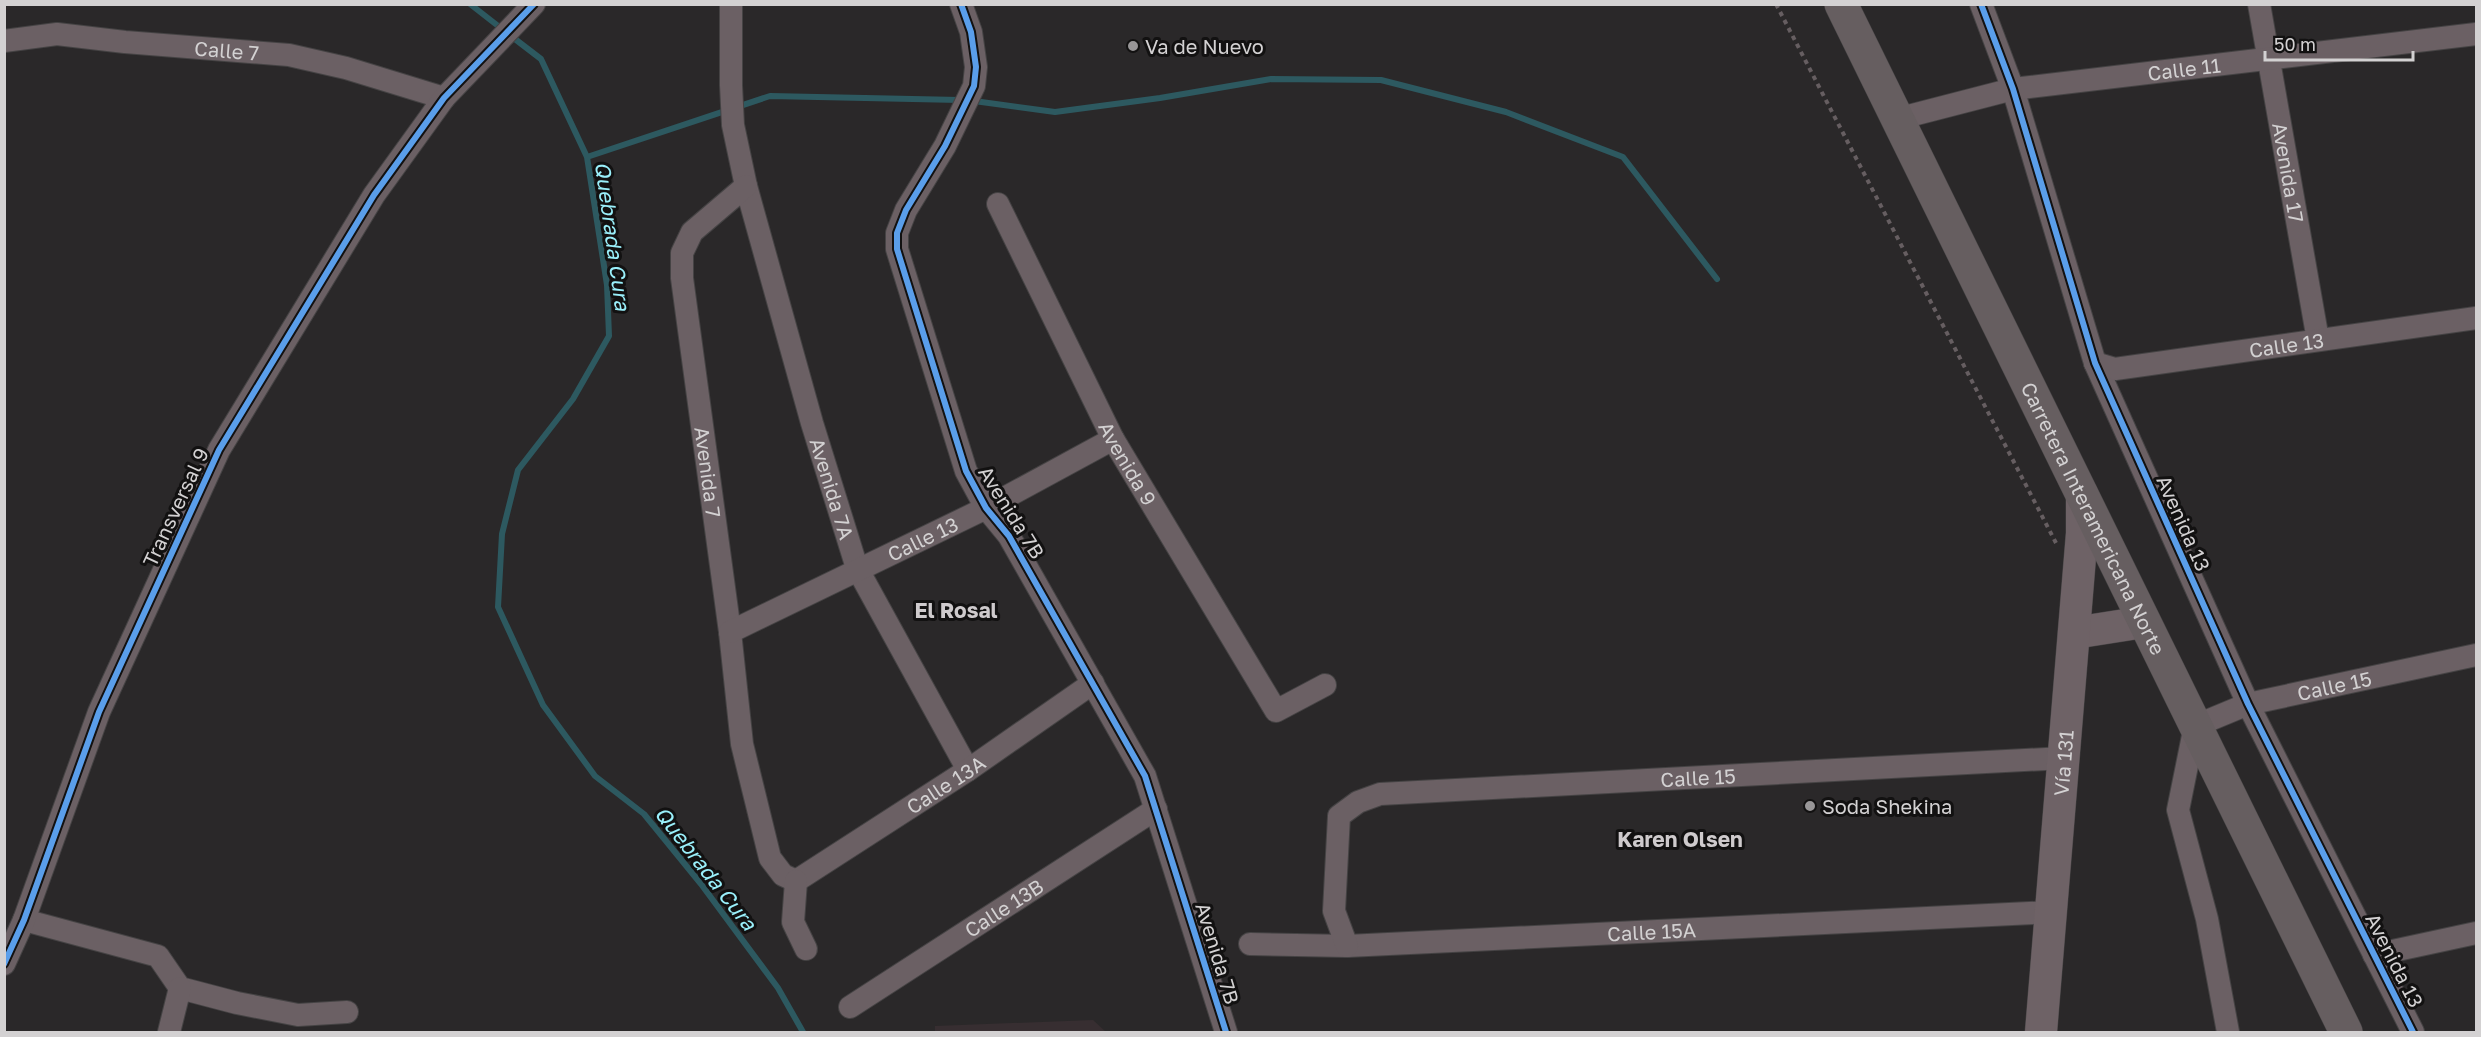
<svg xmlns="http://www.w3.org/2000/svg" width="2481" height="1037" font-family="'Golos Text',sans-serif">
<style>
.built{fill:#372e31}
.lines{fill:none;stroke-linecap:round;stroke-linejoin:round}
.stream{stroke:#2d5960;stroke-width:6}
.street-casing{stroke:#454344;stroke-width:24}
.secondary-casing{stroke:#454344;stroke-width:33}
.highway-casing{stroke:#454344;stroke-width:34}
.path{stroke:#665e61;stroke-width:4;stroke-dasharray:4.5 4.5;stroke-linecap:butt}
.street{stroke:#6b6064;stroke-width:22}
.secondary{stroke:#6e6266;stroke-width:32}
.highway{stroke:#665e60;stroke-width:33}
.cycleway-casing{stroke:#121111;stroke-width:10}
.cycleway{stroke:#5a9eea;stroke-width:6}
.poi-dot{fill:#989697;stroke:#121111;stroke-width:2}
.labels{text-anchor:middle;dominant-baseline:central;stroke-width:6;stroke-linejoin:round;paint-order:stroke}
.poi-label{font-size:20px;fill:#d3d1d2;stroke:#121111;text-anchor:start}
.street-label{font-size:20px;fill:#d3d1d2;stroke:#121111}
.water-label{font-size:21px;font-style:italic;fill:#9af0fb;stroke:#121111}
.neighbourhood-label{font-size:21px;font-weight:bold;fill:#cecacc;stroke:#121111}
</style>
<rect width="100%" height="100%" fill="#2a2829"/>
<path class="built" d="M1093,1020L1106,1032H935V1026Z"/>
<g class="lines">
<path class="stream" d="M470,4L502,29
M511,36L541,59L587,157L607,285L609,336L573,399L518,470L502,534L498,607L543,705L595,776L644,814L701,884L778,988L803,1032
M974,101L1055,112L1160,98L1271,79L1381,80L1506,112L1623,157L1717,279
M587,157L770,96L960,100"/>
<defs>
<g id="street">
<path id="s1" d="M731,4V85L733,125L746,186L812,423L857,568L968,770"/>
<path d="M961,4L971,32L976,67L974,86L945,146L906,210L897,233V249L966,471L986,508L1009,536L1145,776L1226,1032"/>
<path d="M1981,4L2013,89L2095,363L2248,704L2413,1032"/>
<path id="s2" d="M2259,4L2318,340"/>
<path id="s3" d="M4,41L57,34L125,42L289,55L346,68L444,98"/>
<path id="s4" d="M1897,119L2013,89L2476,34"/>
<path id="s5" d="M746,186L692,232L682,253V278L730,632L742,744L770,858L783,875L796,881"/>
<path id="s6" d="M998,204L1113,439L1276,711L1325,685"/>
<path id="s7" d="M2095,363L2115,369L2476,318"/>
<path id="s8" d="M730,632L986,508L1113,439"/>
<path id="s9" d="M796,881L968,770L1093,683"/>
<path d="M796,881L793,922L806,949"/>
<path d="M24,920L158,956L180,988L237,1003L298,1015L347,1012"/>
<path id="s10" d="M1250,944L1347,946L2052,912"/>
<path id="s11" d="M1347,946L1334,911L1339,816L1358,802L1380,794L2064,758"/>
<path d="M2374,955L2476,933"/>
<path d="M4,964L24,920L99,712L219,450L374,195L444,98L534,4"/>
<path id="s12" d="M850,1007L1156,809"/>
<path d="M169,1032L180,988"/>
<path id="s13" d="M2228,1032L2207,919L2178,810L2195,726L2248,704L2476,655"/>
</g>
<g id="secondary">
<path d="M2074,633L2144,622"/>
<path id="s14" d="M2041,1032L2082,533V494"/>
</g>
<g id="highway">
<path id="s15" d="M1841,4L2346,1032"/>
</g>
</defs>
<use href="#street" class="street-casing"/>
<use href="#secondary" class="secondary-casing"/>
<use href="#highway" class="highway-casing"/>
<path class="path" d="M1776,4L2056,543"/>
<use href="#street" class="street"/>
<use href="#secondary" class="secondary"/>
<use href="#highway" class="highway"/>
<defs>
<path id="cycleway" d="M961,4L971,32L976,67L974,86L945,146L906,210L897,233V249L966,471L986,508L1009,536L1145,776L1226,1032
M1981,4L2013,89L2095,363L2248,704L2413,1032
M4,964L24,920L99,712L219,450L374,195L444,98L534,4"/>
</defs>
<use href="#cycleway" class="cycleway-casing"/>
<use href="#cycleway" class="cycleway"/>
</g>
<g class="poi-dot">
<circle cx="1133" cy="46" r="6"/>
<circle cx="1810" cy="806" r="6"/>
</g>
<g class="labels">
<g class="poi-label">
<text x="1145" y="46">Va de Nuevo</text>
<text x="1822" y="806">Soda Shekina</text>
</g>
<g class="street-label">
<text stroke="none"><textPath href="#s3" startOffset="224">Calle 7</textPath></text>
<text stroke="none"><textPath href="#s4" startOffset="292">Calle 11</textPath></text>
<text stroke="none"><textPath href="#s2" startOffset="171">Avenida 17</textPath></text>
<text stroke="none"><textPath href="#s7" startOffset="194">Calle 13</textPath></text>
<text stroke="none"><textPath href="#s6" startOffset="290">Avenida 9</textPath></text>
<text stroke="none"><textPath href="#s5" startOffset="315">Avenida 7</textPath></text>
<text stroke="none"><textPath href="#s1" startOffset="498">Avenida 7A</textPath></text>
<text transform="translate(175 507) rotate(-65)">Transversal 9</text>
<text transform="translate(1012 512) rotate(58)">Avenida 7B</text>
<text stroke="none"><textPath href="#s15" startOffset="573">Carretera Interamericana Norte</textPath></text>
<text transform="translate(2184 523) rotate(66)">Avenida 13</text>
<text stroke="none"><textPath href="#s8" startOffset="214">Calle 13</textPath></text>
<text stroke="none"><textPath href="#s13" startOffset="459">Calle 15</textPath></text>
<text stroke="none"><textPath href="#s14" startOffset="270">Vía 131</textPath></text>
<text stroke="none"><textPath href="#s11" startOffset="498">Calle 15</textPath></text>
<text stroke="none"><textPath href="#s9" startOffset="178">Calle 13A</textPath></text>
<text stroke="none"><textPath href="#s12" startOffset="183">Calle 13B</textPath></text>
<text stroke="none"><textPath href="#s10" startOffset="402">Calle 15A</textPath></text>
<text transform="translate(1218 953) rotate(73)">Avenida 7B</text>
<text transform="translate(2395 960) rotate(63)">Avenida 13</text>
</g>
<g class="water-label">
<text transform="translate(613 236) rotate(82)">Quebrada Cura</text>
<text transform="translate(706 868) rotate(52)">Quebrada Cura</text>
</g>
<g class="neighbourhood-label">
<text x="956" y="610">El Rosal</text>
<text x="1680" y="839">Karen Olsen</text>
</g>
</g>
<rect width="2481" height="1037" fill="none" stroke="#d3d1d2" stroke-width="12"/>
<path d="M2265 51v9h148v-9" fill="none" stroke="#d3d1d2" stroke-width="3"/>
<text x="2274" y="51" font-size="18" fill="#d3d1d2" stroke="#121111" stroke-width="4.5" paint-order="stroke">50 m</text>
</svg>
